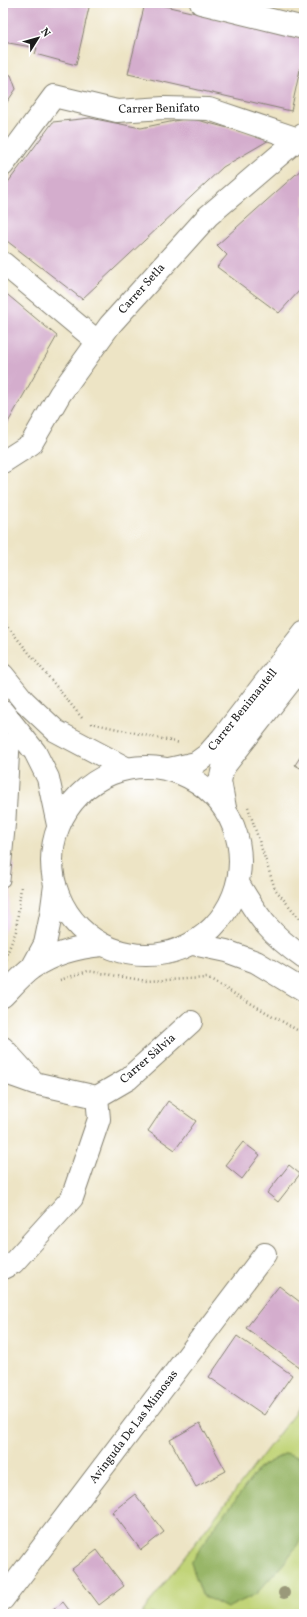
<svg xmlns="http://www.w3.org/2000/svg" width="307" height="1617" font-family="Vollkorn,serif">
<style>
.built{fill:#ebd1eb}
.green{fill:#c1d478;stroke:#6e784a}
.forest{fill:#98b668;stroke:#5a6942}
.building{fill:#d4adcd}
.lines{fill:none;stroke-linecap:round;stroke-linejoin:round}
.lane-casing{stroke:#848070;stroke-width:15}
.street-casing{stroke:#848070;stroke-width:24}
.secondary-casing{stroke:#848070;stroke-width:24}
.path{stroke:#848070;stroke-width:2.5;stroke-dasharray:1 3;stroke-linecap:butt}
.lane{stroke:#fff;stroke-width:13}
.street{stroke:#fff;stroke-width:22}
.secondary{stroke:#fff;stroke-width:22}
.tree{fill:#9a997a}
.labels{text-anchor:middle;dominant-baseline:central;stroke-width:3;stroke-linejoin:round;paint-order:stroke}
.street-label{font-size:12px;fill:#1c1c1c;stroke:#fff}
</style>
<rect width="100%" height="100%" fill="#fff"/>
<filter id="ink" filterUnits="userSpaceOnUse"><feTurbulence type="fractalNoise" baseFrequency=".025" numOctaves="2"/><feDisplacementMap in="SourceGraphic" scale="8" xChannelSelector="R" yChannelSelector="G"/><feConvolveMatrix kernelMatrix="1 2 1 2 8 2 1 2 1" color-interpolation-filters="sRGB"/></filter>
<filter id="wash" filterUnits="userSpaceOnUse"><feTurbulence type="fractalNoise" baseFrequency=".012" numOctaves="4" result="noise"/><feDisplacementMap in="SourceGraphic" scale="16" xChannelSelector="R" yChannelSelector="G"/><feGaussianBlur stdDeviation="0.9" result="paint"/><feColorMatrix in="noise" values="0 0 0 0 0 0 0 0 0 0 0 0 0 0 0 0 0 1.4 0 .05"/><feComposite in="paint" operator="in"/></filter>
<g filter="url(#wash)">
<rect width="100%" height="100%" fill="#ede4c5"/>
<path class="built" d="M3,849L14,864L8,921L3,936Z"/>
<path class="green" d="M304,1401V1614H141L294,1414Z"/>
<path class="forest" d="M286,1453L304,1459V1536L284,1563L256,1594L227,1608L202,1595L191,1563L211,1532L260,1467Z"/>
<g id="blocks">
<path class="building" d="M3,3H90L76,65L35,54L37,48L3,42Z
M145,3H152L304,38V51L291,111L128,74Z
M304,3V8L283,4V3Z
M3,73L11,75L16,89L3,108Z
M90,118L141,128L189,118L271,139L223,167L82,299L3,238V189L53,122Z
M304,167V288L300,290L279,313L217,267L227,255L217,245Z
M3,291L57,336L6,426L3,428Z
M304,751V770L295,765Z
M168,1101L196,1121L175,1150L148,1131Z
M243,1142L260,1155L242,1179L225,1165Z
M289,1165L300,1174L278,1202L267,1193Z
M279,1286L304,1305V1363L300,1368L246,1328Z
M237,1336L292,1375L264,1415L209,1377Z
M200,1423L226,1471L196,1487L170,1440Z
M135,1494L164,1532L141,1550L112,1512Z
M97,1550L124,1586L99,1605L72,1569Z
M63,1602L72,1614H48Z"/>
</g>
</g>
<g filter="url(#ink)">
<use href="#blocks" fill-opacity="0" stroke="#848070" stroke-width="1"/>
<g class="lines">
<defs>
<path id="lane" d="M3,880L9,819L14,726"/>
<path id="street" d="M201,3L304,28
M3,165L54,96L117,111L164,108L209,109L298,139
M3,263L98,342
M3,462L31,444L60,394L110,325L208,216L304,134
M169,769L196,763L207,755L222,738L304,632
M225,808L220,781L223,768L304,664
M32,968L45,944L51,915L55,885
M3,996C12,987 22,975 32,968C54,953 78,947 103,945
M3,1048L32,1080
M3,1072L34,1083L97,1097L128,1079L191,1022
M3,1268L13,1263L72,1198L99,1119L97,1097
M3,1599L265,1254"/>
<path id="secondary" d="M3,675L24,701L56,731L126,768
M3,712L35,752L48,778L58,825
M52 861a94 94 0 1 1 188 0a94 94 0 1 1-188 0Z
M238,883C259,919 270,934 304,958
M193,944L226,951L256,962L304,991"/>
</defs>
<use href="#lane" class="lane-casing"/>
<use href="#street" class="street-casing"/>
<use href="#secondary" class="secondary-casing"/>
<path class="path" d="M3,621L82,718
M91,723L180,743
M248,807L275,889L304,924
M7,961L5,959L16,931L21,887
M60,980L88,971L147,981L207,978L304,1034"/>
<use href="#lane" class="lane"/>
<use href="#street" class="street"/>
<use href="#secondary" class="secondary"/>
</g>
<circle class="tree" cx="284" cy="1593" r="6"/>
</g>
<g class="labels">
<g class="street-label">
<text transform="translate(159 109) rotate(-1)">Carrer Benifato</text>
<text transform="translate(142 289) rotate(-48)">Carrer Setla</text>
<text transform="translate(243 710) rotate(-51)">Carrer Benimantell</text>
<text transform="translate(148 1059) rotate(-41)">Carrer Sàlvia</text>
<text transform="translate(134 1427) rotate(-53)">Avinguda De Las Mimosas</text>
</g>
</g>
<rect width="307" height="1617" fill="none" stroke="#fff" stroke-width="16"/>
<g transform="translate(38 38) rotate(53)" stroke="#ffffff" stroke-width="3" paint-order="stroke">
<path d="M0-3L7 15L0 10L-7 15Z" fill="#1c1c1c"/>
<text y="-6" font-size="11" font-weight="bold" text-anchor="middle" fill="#1c1c1c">N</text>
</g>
</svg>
